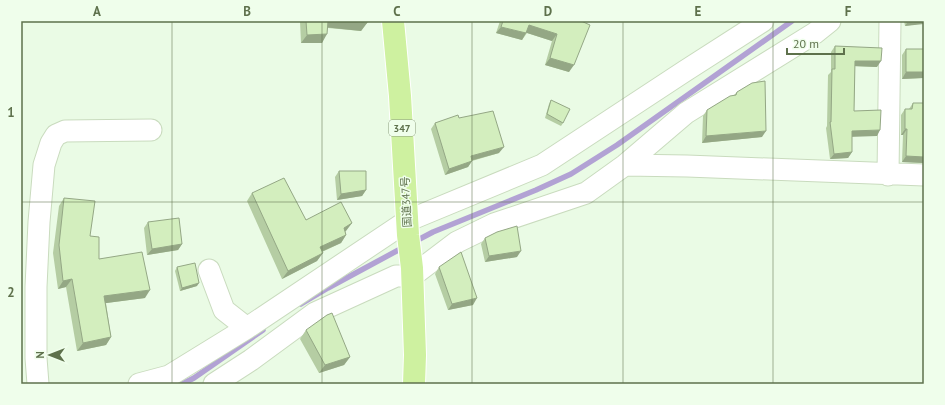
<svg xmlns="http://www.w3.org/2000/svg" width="945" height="405" font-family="'PT Sans','Noto Sans JP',sans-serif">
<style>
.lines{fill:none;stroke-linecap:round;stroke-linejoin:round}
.stream{stroke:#b2a2d4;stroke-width:5.5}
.street-casing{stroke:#c9dbbe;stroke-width:23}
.highway-casing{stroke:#fff;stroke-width:24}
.street{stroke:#fff;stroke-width:21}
.highway{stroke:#cef1a0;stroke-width:22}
.wall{fill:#b5cda3}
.shaded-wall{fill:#94a785}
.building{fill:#d3eebe;stroke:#94a785}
.grid{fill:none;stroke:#5e714c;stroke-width:1;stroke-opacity:0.55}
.labels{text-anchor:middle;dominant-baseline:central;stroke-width:3;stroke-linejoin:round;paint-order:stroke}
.shield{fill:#effeeb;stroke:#8a9b7c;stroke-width:1}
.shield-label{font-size:10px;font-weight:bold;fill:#5e714c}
.street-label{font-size:11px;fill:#5e714c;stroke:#effeeb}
.neatline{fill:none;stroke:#5e714c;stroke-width:1.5}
.grid-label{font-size:13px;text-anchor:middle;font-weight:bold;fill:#5e714c}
</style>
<rect width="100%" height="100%" fill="#eafbe5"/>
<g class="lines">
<path class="stream" d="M414,242L433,232L536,190L571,174L617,145L792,21
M301,304L328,288L404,247
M182,384L194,378L263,330"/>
<defs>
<path id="street" d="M625,165L687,166L924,175
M888,175L890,21
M209,270L224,310L247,328L407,221L542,165L685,71L763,21
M38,384L36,358V287L39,222L44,165L51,143L56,135L65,131L151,130
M139,384L169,376L247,328
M214,384L251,360L315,313L396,276H412L457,242L494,224L586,193L625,165L686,113L815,33L830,21"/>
<path id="highway" d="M393,21L400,96L408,235L412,268L415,355L414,384"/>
</defs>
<use href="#street" class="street-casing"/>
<use href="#highway" class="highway-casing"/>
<use href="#street" class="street"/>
<use href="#highway" class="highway"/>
</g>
<path class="wall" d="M300,21H367V23L361,31L328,28L322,43H301Z
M500,21H581L569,72L545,65L552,41L527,33L522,40L496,33Z
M904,21H924V23L905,26Z
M835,46L877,67L855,66L854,111L877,136H852V152L848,158L830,159L826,128L827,126L828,75L831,72V52Z
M906,49H924V77L923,78L902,79V55Z
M737,92L762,137L702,143L703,116L707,110L734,95Z
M551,100L563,123L561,126L545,118L549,104Z
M913,103H924V163L902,162L903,135H901V115L905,109H909Z
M459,118L499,153L472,161L468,167L445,175L431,129L435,123Z
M339,171L366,190L362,196L337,200L335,177Z
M252,193L306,220L352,223L345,231L346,235L341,243L322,252L317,261L282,279L247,201Z
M64,198L90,236L99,259L145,298L106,303L111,337L106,345L77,351L66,287L58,289L53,253L59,206Z
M148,222L182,244L178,250L147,255L144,228Z
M485,238L517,257L485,262L481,244Z
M177,267L197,286L180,291L175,271Z
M439,267L473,305L448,310L435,274Z
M306,330L350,357L344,365L319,373L300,339Z"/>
<path class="shaded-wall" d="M327,21H347L367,23L361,31L323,27Z
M924,21V24L905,26L907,23Z
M529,25L557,34L552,41L524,32Z
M501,27L526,33L522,40L496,33Z
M327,34L322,43H301L307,35Z
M550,58L574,65L569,72L545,65Z
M855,61H881L877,67L851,66Z
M906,72H924V77L923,78L902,79Z
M905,129H907L903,135H901Z
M880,130L877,136L848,137L852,131Z
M766,131L762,137L702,143L706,136Z
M504,147L499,153L466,162L471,156Z
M852,152L848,158L830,159L834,154Z
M906,156L924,157V163L902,162Z
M472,161L468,167L445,175L449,169Z
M366,190L362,196L337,200L341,194Z
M352,223L346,231L339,236L344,228Z
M346,235L341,243L314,255L320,247Z
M182,244L178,250L147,255L152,249Z
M521,251L517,257L485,262L489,256Z
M323,253L317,261L282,279L288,271Z
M72,279L66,287L58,289L63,281Z
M199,283L197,286L180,291L182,288Z
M150,290L145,298L99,304L104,296Z
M477,298L473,305L448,310L452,304Z
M111,337L106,345L77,351L83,343Z
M350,357L344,365L319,373L325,365Z"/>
<path class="building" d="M306,21H328L327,34L307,35Z
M347,21H367V23Z
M503,21H581L590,25L574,65L550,58L557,34L529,25L526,33L501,27Z
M907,21H923L907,23Z
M835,46L882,48L881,61H855L854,111L881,110L880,130L852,131V152L834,154L830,122H831L832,69H835Z
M906,49H924V72H906Z
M765,81L766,131L706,136L707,110L730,96L736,95L737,92L752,83Z
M551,100L570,109L563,123L547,114Z
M913,103H924V157L906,156L907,129H905V109H912Z
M493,111L504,147L471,156L472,161L449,169L435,123L458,115L459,118Z
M339,171H366V190L341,194Z
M284,178L306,220L341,202L352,223L344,228L346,235L320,247L323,253L288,271L252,193Z
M64,198L95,201L90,236L99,237V259L142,252L150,290L104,296L111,337L83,343L72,279L63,281L59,245Z
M179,218L182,244L152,249L148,222Z
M517,226L521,251L489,256L485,238L497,232Z
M461,252L477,298L452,304L439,267Z
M195,263L199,283L182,288L177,267Z
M332,313L350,357L325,365L306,330L327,315Z"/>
<path class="grid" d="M172,21V384M322,21V384M472,21V384M623,21V384M773,21V384M21,202H924"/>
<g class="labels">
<rect class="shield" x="389" y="120" width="26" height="16" rx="3"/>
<g class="shield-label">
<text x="402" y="128">347</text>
</g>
<g class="street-label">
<text transform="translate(406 202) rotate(-93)">国道347号</text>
</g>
</g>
<rect width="945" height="405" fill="none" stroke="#effeeb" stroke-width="44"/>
<g transform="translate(50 355) rotate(270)" stroke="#effeeb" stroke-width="3" paint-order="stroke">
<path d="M0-3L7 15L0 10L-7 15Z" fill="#5e714c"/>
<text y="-6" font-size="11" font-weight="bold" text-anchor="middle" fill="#5e714c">N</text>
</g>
<path d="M787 48v6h57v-6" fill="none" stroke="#5e714c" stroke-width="2"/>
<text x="793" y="48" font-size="12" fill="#5e714c" stroke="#effeeb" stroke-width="3" paint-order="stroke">20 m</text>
<rect x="22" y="22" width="901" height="361" class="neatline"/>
<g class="grid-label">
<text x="97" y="16">A</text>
<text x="247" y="16">B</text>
<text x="397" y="16">C</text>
<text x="548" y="16">D</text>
<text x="698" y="16">E</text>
<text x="848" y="16">F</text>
<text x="11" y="117">1</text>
<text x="11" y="297">2</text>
</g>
</svg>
